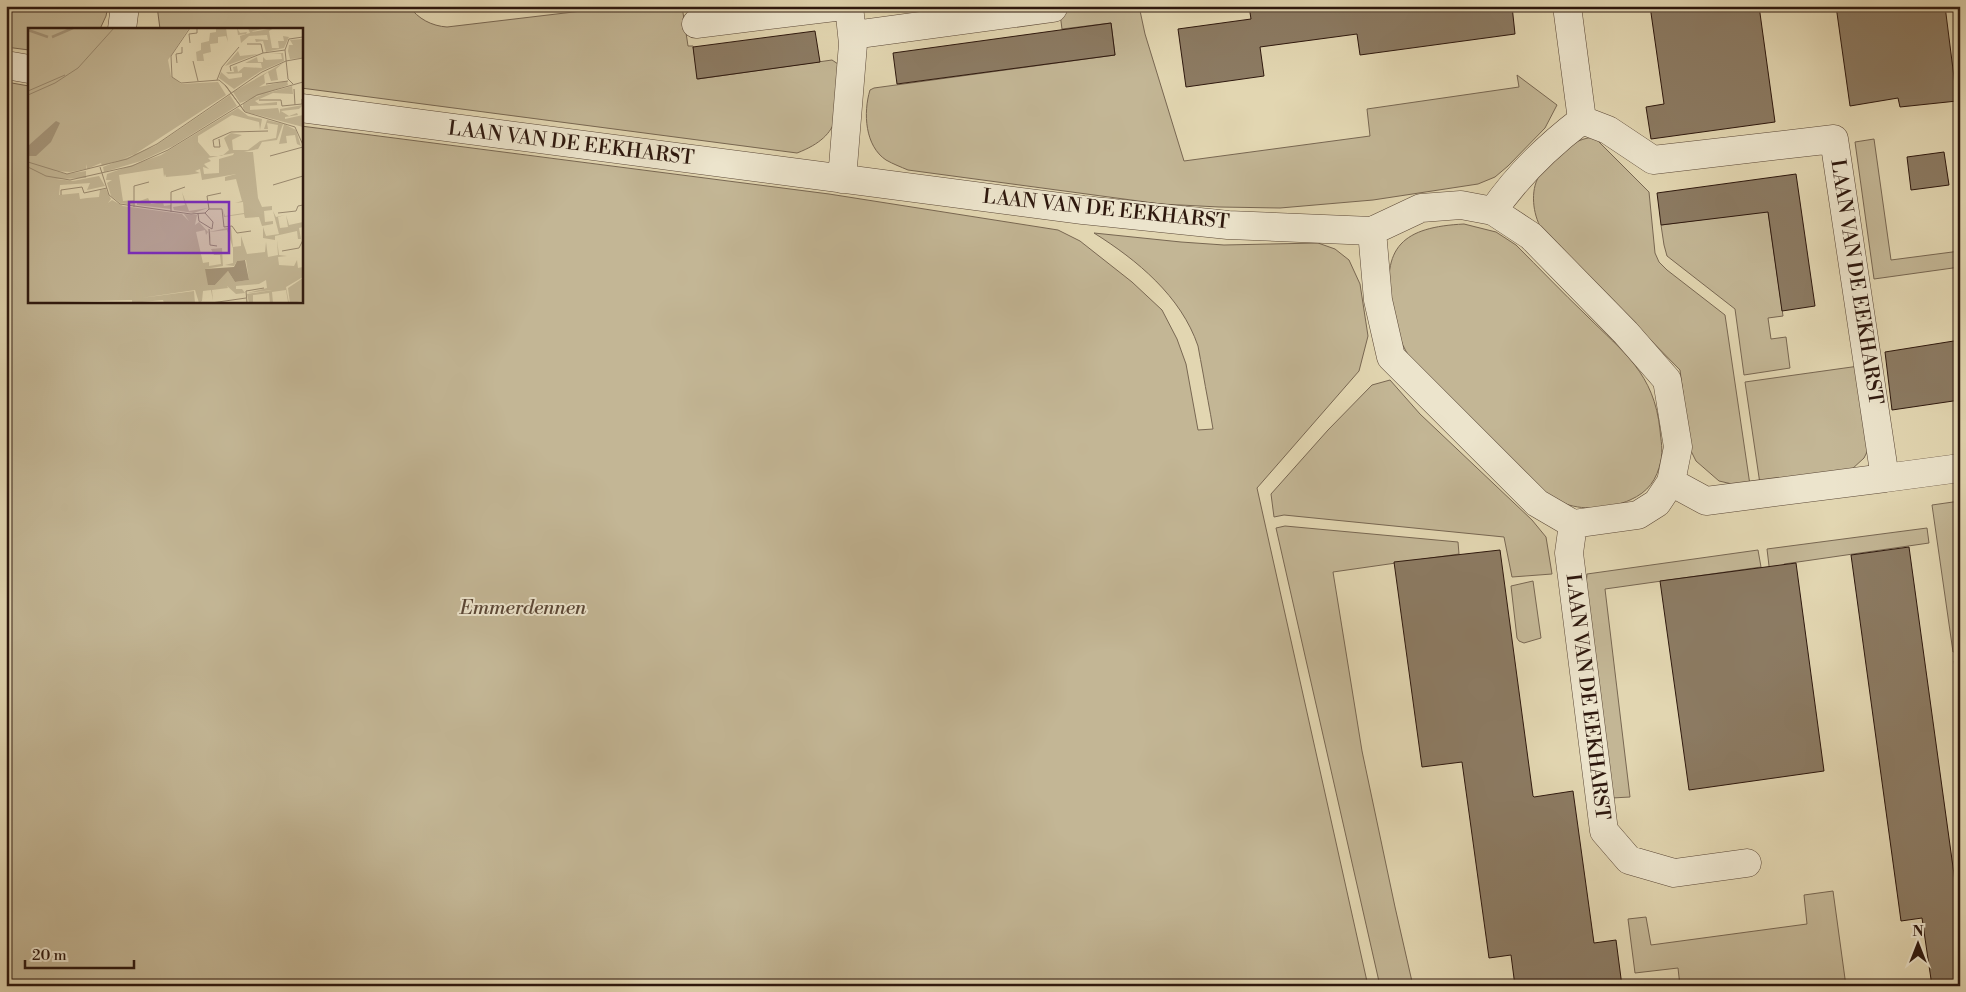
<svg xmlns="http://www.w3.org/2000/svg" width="1966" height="992" font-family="'Libre Bodoni',serif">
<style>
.green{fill:#c3b695;stroke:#786752}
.building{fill:#8c7b63;stroke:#2e180e}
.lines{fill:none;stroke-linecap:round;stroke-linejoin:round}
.minor-casing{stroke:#5b4837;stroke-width:29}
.minor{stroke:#ece4cc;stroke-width:28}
.labels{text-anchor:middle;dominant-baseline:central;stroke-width:4;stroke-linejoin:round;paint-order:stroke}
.street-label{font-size:20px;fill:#2e180e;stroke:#ece4cc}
.park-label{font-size:20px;font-style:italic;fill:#5b4736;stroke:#ece4cc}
.inset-river{fill:none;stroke:#a5957a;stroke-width:2.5}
.inset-road{fill:none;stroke:#9a8a70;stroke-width:1}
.view{fill:#7b2cbf;fill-opacity:0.15;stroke:#7b2cbf;stroke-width:2.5}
.inset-edge{fill:none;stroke:#2e180e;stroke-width:2.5}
</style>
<rect width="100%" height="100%" fill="#e2d6b1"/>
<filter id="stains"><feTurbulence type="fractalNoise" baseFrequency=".004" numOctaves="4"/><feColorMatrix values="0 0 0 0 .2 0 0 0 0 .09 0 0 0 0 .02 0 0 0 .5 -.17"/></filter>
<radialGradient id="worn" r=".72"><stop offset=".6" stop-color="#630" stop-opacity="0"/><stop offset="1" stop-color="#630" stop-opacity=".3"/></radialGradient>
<path class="green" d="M6,6H108L106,16L100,29H29V50L6,47Z
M157,6H409C418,19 432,26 447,27L624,6H682L688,46H693L698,79L832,60L841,66C838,110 844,135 797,153L301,88V29H160Z
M1059,6H1139L1145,34L1184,161L1370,136L1367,109L1519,87L1517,75L1557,105L1545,128L1508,166L1495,177L1478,184L1373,200L1280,208L1219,207L1161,204L908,170C901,167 893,164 886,160C865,146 863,113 870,90L874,88L1115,55L1111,23L1062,29Z
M1954,6H1960V35L1958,36Z
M6,82L29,86V301H301V126L829,194L1058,230L1080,241L1132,282L1162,310L1177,339L1186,364L1198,430L1213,429C1210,410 1206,391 1203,373C1201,364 1200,355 1198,346C1181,296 1137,260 1094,233L1181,242L1224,245L1318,243L1335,249L1349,260L1360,284L1368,336L1359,371L1257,488L1368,986H6Z
M1594,137L1649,192L1655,253L1659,262L1667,270L1725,315L1750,485L1732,484L1719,481L1696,461L1690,449L1680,370L1541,228C1533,214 1530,191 1539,176C1543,169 1552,163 1558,157C1570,145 1577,139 1594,137Z
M1874,139L1891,260L1960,251V267L1874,279L1855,142Z
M1768,211L1783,316L1768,318L1771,339L1786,337L1790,368L1744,375L1735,309L1667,256L1664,245L1661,225Z
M1464,224L1496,232L1516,245C1539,268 1562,292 1586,315C1624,353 1654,373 1660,430C1661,441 1663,450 1661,460C1657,480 1648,492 1630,500C1612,508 1585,511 1566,504C1558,501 1550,496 1543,491C1511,460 1480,428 1449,397C1436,384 1419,371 1409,356C1400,343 1395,324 1392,309C1380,246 1404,227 1464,224Z
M1859,366L1869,448L1864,458L1851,470L1760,484L1745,382Z
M1390,380L1420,414L1532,520L1546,537L1552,574L1512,577L1504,537L1284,515L1274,517L1271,494L1328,430L1372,385Z
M1960,501V651L1953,652L1932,505Z
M1285,526L1458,542L1459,554L1333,572L1362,751L1395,907L1413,986H1380L1276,528Z
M1927,528L1929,543L1784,564L1787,588L1772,591L1767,549Z
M1758,550L1761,567L1605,589L1630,797L1612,798L1586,586L1587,574Z
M1533,581L1541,638L1524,643L1519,641L1517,638L1511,586Z
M1960,660V704L1954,661Z
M1833,891L1846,986H1680L1678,968L1635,973L1628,919L1646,917L1651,945L1807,924L1804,895Z"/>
<path class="building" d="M1249,6H1512L1515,34L1360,55L1357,34L1260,47L1264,76L1186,87L1178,29L1251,19Z
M1650,6H1759L1775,122L1651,139L1646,107L1664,104Z
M1836,6H1945L1957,101L1900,107L1898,98L1850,106Z
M1111,23L1115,55L897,84L893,53Z
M815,31L820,62L697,79L693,47Z
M1944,152L1949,185L1911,190L1907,157Z
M1796,174L1815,306L1782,311L1768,212L1661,225L1657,193Z
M1960,340V400L1892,410L1885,352Z
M1909,547L1960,918V986H1932L1922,918L1901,921L1851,555Z
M1500,550L1533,796L1534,797L1573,791L1594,943L1616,940L1622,986H1515L1511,955L1489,958L1462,762L1422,767L1394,562Z
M1796,563L1824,771L1689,790L1660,581Z"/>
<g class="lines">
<defs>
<path id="minor" d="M1567,6L1582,120L1608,130L1653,160L1834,139L1885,478L1960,468
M696,24L843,6
M122,29L125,6
M853,35L1053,8
M6,65L29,69
M301,108L1083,210L1228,225L1372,231L1421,208L1461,205L1493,211L1531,236L1626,333L1667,380L1678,447L1671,482L1657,503L1638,515L1573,524L1537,503L1391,357L1378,300L1372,231
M842,179L853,44L849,6
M1493,211C1517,176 1548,146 1582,120
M1671,482L1706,501L1885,478
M1573,524L1569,553L1604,831L1629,860L1674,873L1747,863"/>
</defs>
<use href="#minor" class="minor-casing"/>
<use href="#minor" class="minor"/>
</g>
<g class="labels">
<g class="street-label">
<text transform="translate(571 144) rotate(7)">LAAN VAN DE EEKHARST</text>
<text transform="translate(1106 210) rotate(6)">LAAN VAN DE EEKHARST</text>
<text transform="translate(1856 282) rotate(81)">LAAN VAN DE EEKHARST</text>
<text transform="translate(1587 697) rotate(83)">LAAN VAN DE EEKHARST</text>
</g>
<g class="park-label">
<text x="523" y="608">Emmerdennen</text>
</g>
</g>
<g transform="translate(28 28)">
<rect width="275" height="275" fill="#e2d6b1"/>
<path d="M0,0H161L140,32L143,48L153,56L190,54L198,67L104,128L74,138L73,135L59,141L58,136V141L42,144L27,143L39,146L58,143V150L28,151L45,153L71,148L77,158L59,162L62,155L32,157L31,167L51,165L52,171L59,170L71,169L72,162L78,161L83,171L80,175L84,172L95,178L154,186L161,193L156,186L169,187L167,197L171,194L180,204L178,207L177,202L168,204L175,235L181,234V238L193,236L192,227H186L183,221L194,220L195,238L177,241L187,257L200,243L207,254L221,252L218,232L209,233L206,238L197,237L205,235V220L199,202L182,204L183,215L181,204L203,199L205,219L213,218V208L219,226L237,224L238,214L240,229L250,227L249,212L251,227L259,228L250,229L251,237L266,238L269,232L270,240L275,239V249L258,259L261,275H254L260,274L258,262L244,264L245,275H242L241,265L225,267V275H221L219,266L244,262L219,265L239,260L238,252L231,256L208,258V261H214L217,265L208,266L199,258L200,260L184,262L185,273L183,262L175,263L174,273L171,275L167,262L113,270L166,263L167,275H136L135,272L104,275V272L0,275ZM188,0H198L200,14L198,8L190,9V15L182,16L183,24L175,26L176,33H169L168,24L173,22V15L181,13L182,5L188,4ZM209,0L212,5L219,4L218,6L222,5L220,0H239L225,3L224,4L246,0L241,3L244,20H251L250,13H256L255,8L261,9L256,20L238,24L235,13L228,14L227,11L240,12L239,7L221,8L213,15L212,8L218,6L210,7ZM274,11L275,30L262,31L260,23L261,17H265L262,12ZM210,23L212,28L230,26L197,38ZM255,25L256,33L233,43L206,61L191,50L193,44L201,51L214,49V45L200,46L198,44H206L205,39L209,38L210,44L216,39L234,40L233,35H217L229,29L230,34H235V29L238,32L254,31L253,26H243ZM255,35L248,41L250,52L243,53L240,44L236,47L237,55L231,59L259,53L260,57L212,75L205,64ZM264,58L265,66L245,65L227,73L231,76L249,74V77L222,78V82L250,80L252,86V81L275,77L271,81L253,83L261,88L269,85L270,87L257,89V91L275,87V99L218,84L215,80V76L229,68ZM202,67L209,78L145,118L113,133L76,144L75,139L127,118ZM210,80L220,88L234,91L232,102L231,94L204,87L170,108V114L182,128H194L201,122L196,110L203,105L214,107L204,112L205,122H220L232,113L248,110L250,97L239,95L240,101H236L239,92L255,96L249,112L234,114L230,121L216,124H225L230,170L234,179L244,178V182L236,183L237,194L245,193V196L234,198L231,189L217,190L216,186L196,189L195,182L197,188L216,185L215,174L207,175L214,173L208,151L197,153V149L208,146L174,152L172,141L170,139L172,141L167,143L172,145L160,147L138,149L137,146L136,149L135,140L91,147L95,173L106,172L105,177L92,175L83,168L79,155L84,152H78L79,146L133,127ZM206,125L205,127L191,131V145L176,146L175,139L181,141L176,136L183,133L180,130ZM256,96L268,102L273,118L269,116L267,107L258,108L259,115L251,116ZM154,164L161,183L180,180L166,185L146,182L145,179L157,177ZM120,170L123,176L135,174L136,178L143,177V181L109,177V174ZM245,183L248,189L257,187L250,189L252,200L260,199L258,187L261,197L275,194V199L271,200L273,211H270L269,203L247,208V212L235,210V199L238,208L251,206ZM275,250V273L262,275L260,260Z" fill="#c3b695" fill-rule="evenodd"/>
<path d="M28,93L32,95L23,114L8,128H1L0,118ZM217,232L221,252L207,254L200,243L187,257H180L177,241L206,239L209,233Z" fill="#a5957a"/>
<path class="inset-river" d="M0,2L20,9M24,9L45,0"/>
<path class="inset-road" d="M162,0L143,28L144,49L153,55L191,52L198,58L217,84L197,57M162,15L161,6L169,5V0M219,16H233L235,25M165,33L170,53M149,35L148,26L154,25V19M203,43L202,38L235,25L257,22M189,52L194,39L211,19M238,56L260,53M265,56L260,51L257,22L261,11L275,9V12M266,61L267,77M0,63L37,47M0,67L27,55L50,40L86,0M231,72H253L254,78L274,76V71M217,84L267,99L275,117M191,111L192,119H186L185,112L203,104L240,103M242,128L275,119M0,134L39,146L99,131L129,116L234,44L258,33L275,30M0,139L18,148L42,152L104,138L140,122L229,67L275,54M72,139L81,167L92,176L163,186L177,185L181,181M245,157L275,148M193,165L179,168L181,181H194L196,199L204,198L209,205L223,203M33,167V162L54,159L56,165L79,160M106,179V158L121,154M143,184V164L157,159M250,185L268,183L270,178L275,177M170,186L171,193L184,201L185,194L177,185M181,201L182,217L189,218M254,223L271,220L275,212M183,275L218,270M219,275L218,263L236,260"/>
<path class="view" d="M101,174H201V225H101Z"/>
<rect width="275" height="275" class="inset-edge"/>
</g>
<rect width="1966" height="992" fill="none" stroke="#e2d6b1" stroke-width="25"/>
<rect x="8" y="8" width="1951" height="977" fill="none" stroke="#2e180e" stroke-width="2.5"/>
<rect x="12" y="12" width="1941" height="967" fill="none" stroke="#2e180e"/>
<g transform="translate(1918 944)" stroke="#ece4cc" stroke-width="4" paint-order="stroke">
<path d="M0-4L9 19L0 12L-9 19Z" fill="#2e180e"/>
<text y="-8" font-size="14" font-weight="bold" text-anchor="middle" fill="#2e180e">N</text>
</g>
<path d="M25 960v8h109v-8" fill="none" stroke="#2e180e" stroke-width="2.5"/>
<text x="32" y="960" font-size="15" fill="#2e180e" stroke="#ece4cc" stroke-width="4" paint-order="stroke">20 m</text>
<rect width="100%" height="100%" filter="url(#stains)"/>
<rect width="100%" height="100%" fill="url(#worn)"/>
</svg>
